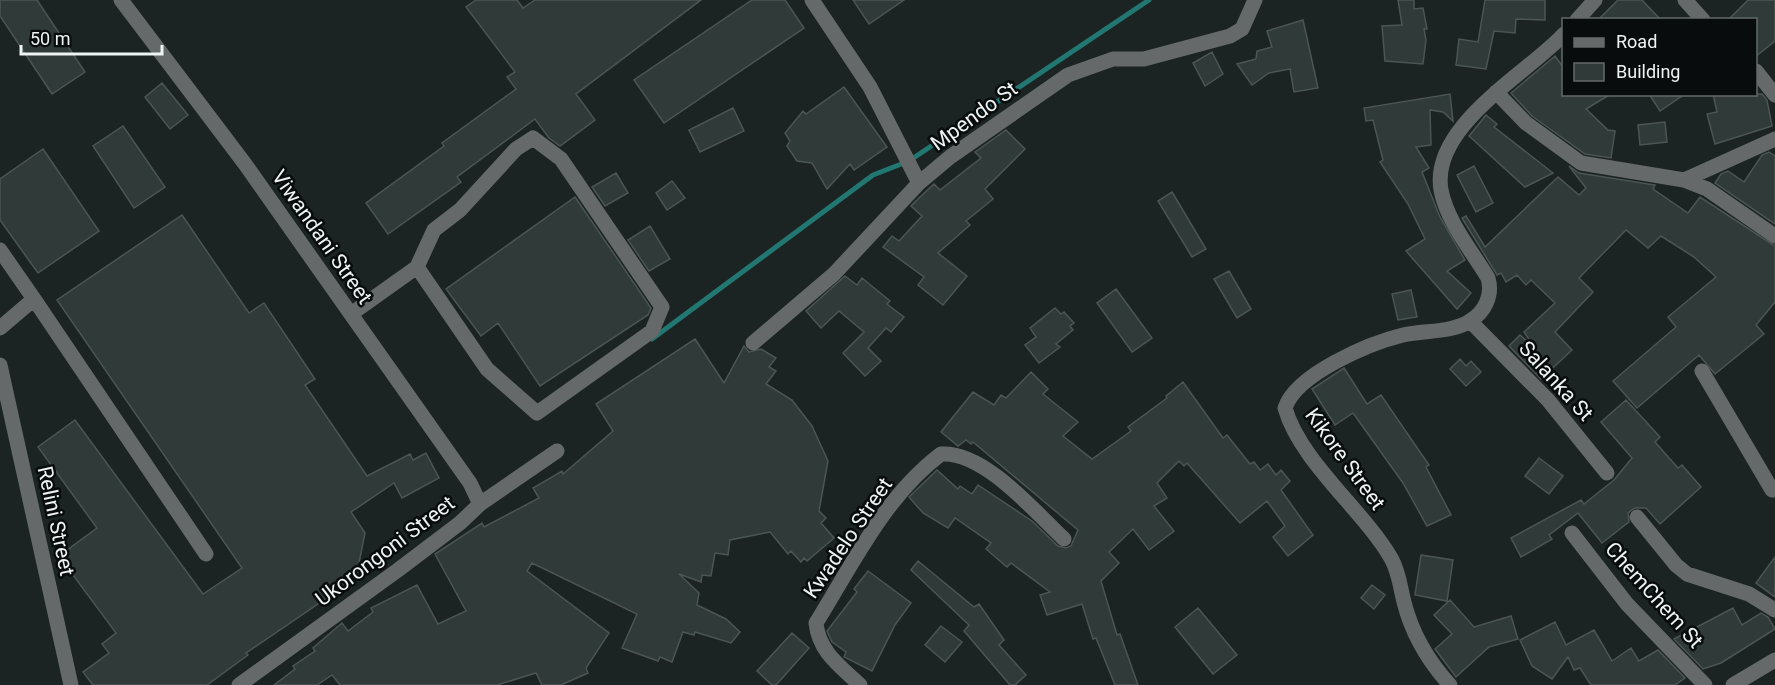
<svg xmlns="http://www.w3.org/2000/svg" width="1775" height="685" font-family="Roboto,sans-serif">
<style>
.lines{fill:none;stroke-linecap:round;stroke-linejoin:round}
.stream{stroke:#227772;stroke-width:5}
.building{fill:#303a39;stroke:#4b5554;stroke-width:1.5}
.minor{stroke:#656969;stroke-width:15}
.labels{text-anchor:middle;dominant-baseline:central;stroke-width:5;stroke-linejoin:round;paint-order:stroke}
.street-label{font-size:21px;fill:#eef4f3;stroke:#080c0c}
</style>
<rect width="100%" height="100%" fill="#1b2423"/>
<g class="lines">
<path class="stream" d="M652,339L873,175L909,161L1149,0"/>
</g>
<path class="building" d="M0,0H37L85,72L52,94L0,16Z
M476,0H517L523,8L535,0H701L576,94L595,120L560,146L549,138L535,119L457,177L461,182L388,234L366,203L444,146L442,143L516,89L507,77L515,72L466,7Z
M752,0H785L804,28L664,123L634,80Z
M853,0H904L869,24Z
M1398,0H1414V9L1423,8L1427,29H1424L1426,40L1423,64L1385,61L1382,26L1402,25Z
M1485,0H1545V20L1516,19L1515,33L1494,31L1486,69L1456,65L1459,39L1478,42Z
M1618,0H1642L1661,20H1598Z
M1748,0H1775V41L1755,57V20H1728Z
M1303,20L1318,88L1294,92L1290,69L1269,73L1252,85L1237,64L1256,59L1257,51L1272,47L1267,31Z
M1212,52L1223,74L1205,86L1193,63Z
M1555,56L1563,67V94H1611L1586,109L1608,130L1615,131L1611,158L1585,154L1532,116L1511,93Z
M162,83L188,115L170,129L145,97Z
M844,87L887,147L854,170L850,164L827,189L812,163L797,161L787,146L790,141L785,133L803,111L806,114Z
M1450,94L1453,121L1443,112L1430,110L1431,145L1416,147L1429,168L1422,172L1440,217L1465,260L1447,271L1471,293L1457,309L1406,251L1425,239L1408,204L1380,162L1383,160L1373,120L1366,121L1364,108Z
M1649,94H1685L1660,111Z
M1713,94H1762L1767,100L1772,126L1715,144L1707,114L1717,112Z
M733,108L744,131L700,152L689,130Z
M1486,115L1497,124L1494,127L1553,173L1525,187L1469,136Z
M1665,122L1667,142L1640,145L1638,125Z
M123,126L165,187L134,208L93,146Z
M1006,130L1025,149L985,189L993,199L966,221L970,225L938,253L967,276L943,305L918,285L924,277L883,247L892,236L899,241L922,216L911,206L920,197L934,184L940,190L981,158L975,152Z
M43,149L99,231L38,273L0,220V179Z
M1769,152L1775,156V224L1715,183L1721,174L1728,171L1744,182L1762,155Z
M1474,166L1493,203L1476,212L1457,175Z
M1569,166L1579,173L1655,185L1653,189L1688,213L1700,197L1775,246V302L1756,325L1764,334L1715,374L1699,355L1637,408L1613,381L1676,327L1668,317L1716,277L1694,257L1661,236L1648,248L1626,230L1579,278L1593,292L1555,332L1572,350L1541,379L1509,346L1520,335L1534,347L1524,332L1555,303L1531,280L1526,285L1517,275L1506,282L1501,273L1497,275L1462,218L1466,216L1485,247L1558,177L1579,195L1586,188Z
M616,173L628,193L605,206L592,187Z
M672,181L685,198L667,210L656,193Z
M1172,192L1206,249L1192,257L1158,201Z
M575,197L651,308L648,315L540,386L498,323L481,336L446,289Z
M182,215L249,313L264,303L315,379L305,385L367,476L410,454L413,460L426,453L439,478L402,498L394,483L351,512L365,533L356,578L246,653L248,655L207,685H93L83,672L109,653L102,644L116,633L59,556L97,528L38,447L75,420L203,594L242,568L57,300Z
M650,226L670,259L649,271L628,240Z
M1229,271L1251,309L1237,318L1214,279Z
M845,276L857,285L862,278L890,301L887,304L904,317L891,332L886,328L868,348L881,361L865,376L843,353L864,332L839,311L821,328L806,311Z
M1116,289L1152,338L1132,352L1097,303Z
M1411,290L1417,317L1398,320L1392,294Z
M1055,308L1061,314L1064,312L1074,323L1070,326L1073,330L1056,344L1060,347L1039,363L1025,345L1036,337L1030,328Z
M695,339L724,383L744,346L749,352L761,349L776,358L769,367L776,371L766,384L792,400L812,426L828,461L819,511L826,518L821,523L834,538L807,561L804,558L801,562L791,551L788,554L770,532L730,540L728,555L715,553L711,576L702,575L701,582L679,574L699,593L697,605L726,619L740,632L731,643L695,632L694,635L683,632L672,662L660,657L658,661L622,648L637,614L532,563L527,571L609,633L586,668L588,673L561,685H542L536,673L497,685H340L332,675L317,685H274L295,669L293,666L315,651L313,648L342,623L348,631L373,612L371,608L417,585L438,624L466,611L435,554L482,523L484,527L539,498L533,488L562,471L563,474L613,431L596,404Z
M1460,359L1466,366L1471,361L1481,372L1466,386L1450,369Z
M1344,368L1367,404L1381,395L1429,465L1426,467L1451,515L1427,526L1403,483L1353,413L1335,425L1312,389Z
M1031,372L1048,389L1043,394L1078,422L1063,436L1092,459L1131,431L1128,427L1167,398L1166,396L1183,382L1223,438L1227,435L1250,464L1254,462L1260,470L1268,464L1276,475L1281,470L1290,481L1281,490L1313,535L1288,556L1273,537L1285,526L1267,501L1240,523L1187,463L1184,466L1179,461L1157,483L1167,498L1154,506L1174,531L1149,550L1133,529L1109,552L1119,563L1101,581L1117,635L1120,634L1138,685H1115L1096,638L1093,639L1082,604L1047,615L1040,595L1050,592L1011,563L1007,567L986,549L991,543L955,518L948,528L923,513L909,497L937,470L958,489L960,486L972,494L978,485L1032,521L1058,546L1066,548L1071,546L1078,530L973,442L971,444L966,440L958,446L941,432L973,392L994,405L1001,395L1006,398Z
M1626,400L1660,437L1655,442L1678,468L1682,465L1701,487L1660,524L1646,508H1635L1628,513L1629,522L1602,543L1578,513L1549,535L1552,539L1521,557L1511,538L1581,500L1584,504L1614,480L1632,458L1601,422Z
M1539,458L1563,476L1549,494L1525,476Z
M1421,555L1453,560L1447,601L1415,595Z
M1775,557V597L1756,583Z
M918,561L974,607L979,604L1004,640L999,645L1026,675L1015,685H1010L964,631L969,625L911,570Z
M868,571L911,603L895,625L872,671L844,657L846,652L832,642L827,631L857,592L854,589Z
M1372,585L1385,595L1374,609L1361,598Z
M1450,600L1474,627L1511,616L1518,639L1489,647L1456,677L1435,649L1452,634L1434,615Z
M1198,608L1237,655L1213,674L1175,627Z
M1733,608L1742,625L1761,613L1768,617L1775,629L1721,663L1703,669L1674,639Z
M1555,622L1566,645L1594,630L1612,661L1631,648L1639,661L1658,650L1685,678L1675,685H1591L1580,668L1574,670L1568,657L1552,679L1532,666L1520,640Z
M941,626L962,642L945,662L925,645Z
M792,633L809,648L776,685H772L757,671Z"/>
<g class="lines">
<path class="minor" d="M121,0L245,164L470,483L480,504
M812,0L870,87L919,183
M1685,0L1703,20
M1577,20L1595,0
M1756,71L1775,95
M1496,92L1526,123L1581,163L1684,180L1707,189L1775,236
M1684,180L1775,139
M0,250L34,299
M351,314L417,267L434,230L460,210L516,149L533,138L561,159L662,307L652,331L537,413L487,369L417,267
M1470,321L1548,400L1607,473
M0,328L34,299L206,554
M753,343L834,274L919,183L950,157L1068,75L1113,59H1144L1230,36L1242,29L1255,0
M0,365L71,685
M1702,371L1772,490
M1637,517L1676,565L1687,574L1749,594L1775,610
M1572,533L1627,604L1705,685
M239,685L398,570L460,523L480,504L557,451
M860,685C840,666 819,652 816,623C852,565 885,496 941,454C984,451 1034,511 1064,539
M1450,685C1428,661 1412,634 1404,602C1400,586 1399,572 1391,558C1363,510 1300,461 1285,408C1296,374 1370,343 1403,335C1424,330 1452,333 1470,321C1485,312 1493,295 1488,278C1472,251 1447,222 1441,190C1430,126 1527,74 1564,34
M1733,685L1775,660"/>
</g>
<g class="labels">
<g class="street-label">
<text transform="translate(974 116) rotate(-36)">Mpendo St</text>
<text transform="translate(322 237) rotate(55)">Viwandani Street</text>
<text transform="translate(1556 381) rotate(48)">Salanka St</text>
<text transform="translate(1345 459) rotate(54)">Kikore Street</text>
<text transform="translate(56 521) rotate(78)">Relini Street</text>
<text transform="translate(848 538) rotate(-56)">Kwadelo Street</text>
<text transform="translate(385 551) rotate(-37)">Ukorongoni Street</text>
<text transform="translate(1654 595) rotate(48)">ChemChem St</text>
</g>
</g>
<rect x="1562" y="18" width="195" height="78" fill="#080c0c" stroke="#646968" stroke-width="1.5"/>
<rect x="1574" y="38" width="30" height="9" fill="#656969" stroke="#646968" stroke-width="1.5"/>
<text x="1616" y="48" font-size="18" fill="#eef4f3">Road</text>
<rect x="1574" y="63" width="30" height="18" fill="#303a39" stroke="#646968" stroke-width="1.5"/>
<text x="1616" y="78" font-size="18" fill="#eef4f3">Building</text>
<path d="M21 45v9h141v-9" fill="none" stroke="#eef4f3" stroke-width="3"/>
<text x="30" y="45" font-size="18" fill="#eef4f3" stroke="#080c0c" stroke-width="4.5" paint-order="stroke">50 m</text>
</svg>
